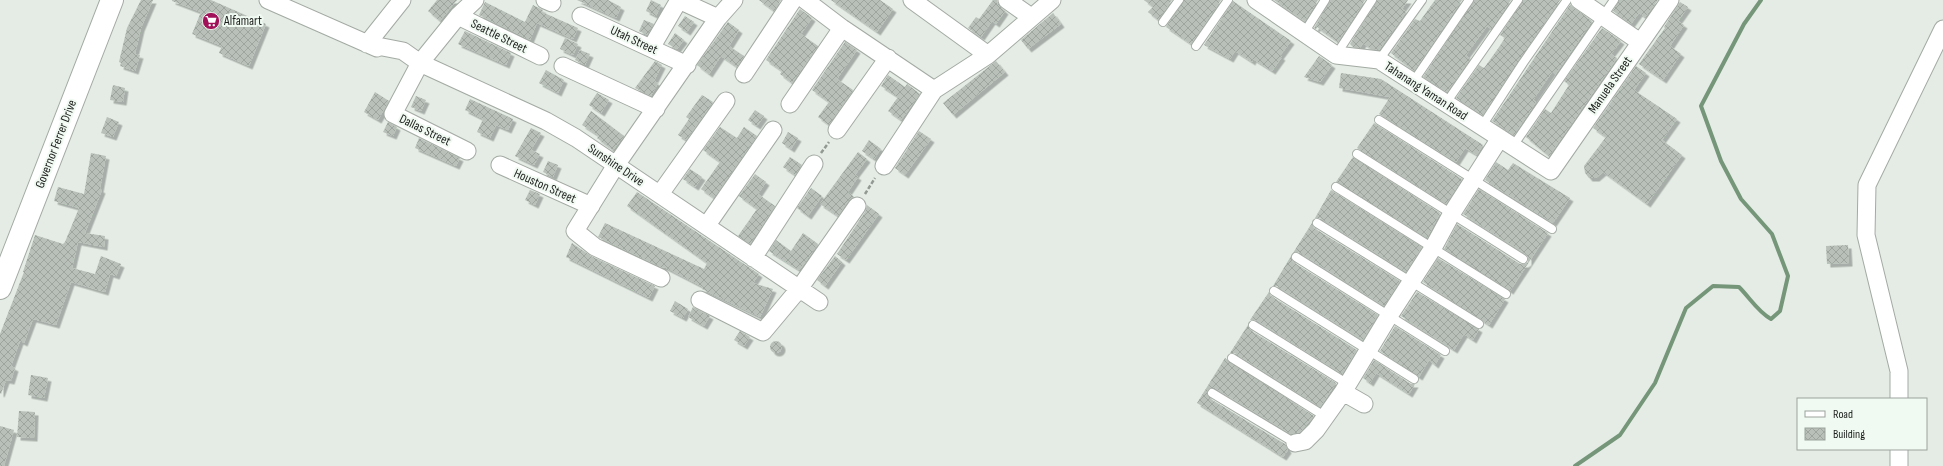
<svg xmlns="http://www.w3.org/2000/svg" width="1943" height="466" font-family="'Sofia Sans Condensed',sans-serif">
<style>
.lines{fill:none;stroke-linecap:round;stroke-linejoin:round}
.stream{stroke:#759679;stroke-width:4}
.building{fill:url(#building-cross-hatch);filter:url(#shadow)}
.lane-casing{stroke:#a3aaa3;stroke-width:10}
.street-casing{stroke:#a3aaa3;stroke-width:19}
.secondary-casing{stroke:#a3aaa3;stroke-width:24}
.path{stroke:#929893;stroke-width:2.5;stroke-dasharray:4 2;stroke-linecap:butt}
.lane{stroke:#fff;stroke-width:8}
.street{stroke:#fff;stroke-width:17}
.secondary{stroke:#fff;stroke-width:22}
.labels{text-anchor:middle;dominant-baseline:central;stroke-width:4;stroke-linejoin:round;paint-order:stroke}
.poi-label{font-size:13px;fill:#1c1f1d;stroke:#f1faf2;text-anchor:start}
.street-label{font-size:13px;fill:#1c1f1d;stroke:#f1faf2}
</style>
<defs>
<pattern id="building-cross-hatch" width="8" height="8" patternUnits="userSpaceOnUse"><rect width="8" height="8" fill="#b8c0b9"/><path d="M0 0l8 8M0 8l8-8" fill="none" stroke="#9ea59f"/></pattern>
<filter id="shadow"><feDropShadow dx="3.5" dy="3.5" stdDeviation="0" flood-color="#0004"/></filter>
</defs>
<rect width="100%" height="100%" fill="#e4ece5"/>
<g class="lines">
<path class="stream" d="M1575,466L1620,435L1655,383L1686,308L1713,286L1739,287C1750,298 1758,312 1771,319L1780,311L1788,276L1772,234L1741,199L1721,161L1701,106L1744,24L1761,0"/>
</g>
<path class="building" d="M141,0H153L141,28L135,54L140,55L135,71L120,66L121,63L119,62L127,28Z
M172,0H211L266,24L249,66L219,53L222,46L192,34L201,12L172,1Z
M437,0H457L440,21L428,11Z
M577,0H608L621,7L616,18Z
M651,0L661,5L656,16L646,11Z
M759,0H781L774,11Z
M831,0H880L893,9L877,32Z
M993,0H997L998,5L1005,11L996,24L992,21L981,37L968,28L976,17L979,19Z
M1144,0H1172L1158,20L1148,12L1153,7Z
M1184,0H1221L1191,44L1166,27Z
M1274,0H1318L1305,21Z
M1330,0H1365L1338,42L1317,27L1316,29L1314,28Z
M1377,0H1408L1402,9L1406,12L1379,50L1371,49L1363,43L1360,48L1353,47L1350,44Z
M1435,0H1462L1414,71L1391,53L1415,19L1420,21Z
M1474,0H1511L1491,29L1487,26L1466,55L1470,59L1447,92L1423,77Z
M1523,0H1560L1483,115L1456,98L1479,65L1484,68L1497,50L1505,38L1500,35Z
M1619,0H1658L1645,17L1639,13L1631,24L1613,11Z
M1233,1L1291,41L1280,56L1282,57L1272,71L1253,59L1252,62L1235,51L1230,59L1204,45Z
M485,2L525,22L533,5L543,10L542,12L578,28L573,39L537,23L530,40L479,15Z
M1680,2L1688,7L1678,21L1684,25L1670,46L1681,54L1663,80L1639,64L1665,28L1664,27Z
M1570,5L1592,21L1555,75L1552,72L1533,100L1536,102L1514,135L1492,121Z
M800,9L812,18L801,34L818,46L792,83L780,74L782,71L766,60Z
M1053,13L1061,24L1028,49L1021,40Z
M685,16L694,22L687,32L678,26Z
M644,20L654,24L647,35L639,31Z
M728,22L739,30L729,46L744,56L737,67L721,56L709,74L697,65Z
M1602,28L1621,41L1611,54L1617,58L1549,156L1526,137L1545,109L1551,113L1569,85L1564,81Z
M465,31L511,53L506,65L458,44Z
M675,33L684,40L677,49L668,44Z
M565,38L578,44L573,55L560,49Z
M845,42L857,50L837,79L853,90L829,125L818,117L829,102L812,90Z
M580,50L590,54L585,65L575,60Z
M1319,56L1332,65L1320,82L1304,77Z
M655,61L662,65L654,81L658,83L651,96L635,88Z
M996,61L1005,72L953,115L943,103Z
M1636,66L1646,73L1634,90L1677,119L1662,140L1682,155L1647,204L1603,172L1596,178H1589L1585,173L1584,166L1606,137L1593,128Z
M546,70L564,80L558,93L539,83Z
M1341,73L1381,79L1483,145L1477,155L1465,148L1456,162L1379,114L1390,97L1339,88Z
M888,75L905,87L907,84L920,94L901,120L888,111L898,97L881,86Z
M113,85L125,88L123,102L110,100Z
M375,92L389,101L378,120L364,112Z
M597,93L609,100L601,113L589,105Z
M702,95L713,102L686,140L678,135L689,119L686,117Z
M416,96L426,100L421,111L411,107Z
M470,99L513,119L508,130L496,125L490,138L477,132L483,119L465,110Z
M755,110L764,116L757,126L748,120Z
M591,111L624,136L613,150L597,138L599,136L582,125Z
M107,117L119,122L113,137L101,133Z
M388,122L397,127L393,136L383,132Z
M1374,123L1462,179L1446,204L1357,148Z
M720,127L737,138L744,127L757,136L714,198L701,189L720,162L703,150Z
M531,128L541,133L531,150L540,154L534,165L515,156Z
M919,131L931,139L905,175L895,168Z
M788,132L798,138L791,149L782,143Z
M419,138L460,158L456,166L415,148Z
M869,140L881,149L874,159L862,151Z
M858,152L867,159L855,175L858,177L848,192L854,197L849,200L838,216L820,204Z
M91,153L106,156L100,189L102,190L85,233L105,236L104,247L78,242L72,268L95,274L101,256L121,264L116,276L110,274L105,292L71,282L56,325L33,319L24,343L20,341L11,366L15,368L11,381L6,380L1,394L0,393V334L24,272H23L35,235L63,244L65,242L79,208L54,201L58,187L84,194Z
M790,157L802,165L795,175L783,167Z
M1353,157L1440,213L1427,238L1336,182Z
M548,161L558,165L553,177L543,172Z
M1496,162L1508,170L1513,163L1570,198L1553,223L1485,180Z
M690,169L702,177L695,187L683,179Z
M755,174L766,182L758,194L775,206L750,244L738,236L757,209L739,196Z
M811,188L822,196L808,216L797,208Z
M1479,189L1548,233L1510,291L1444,249L1457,224L1520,264H1525L1528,262V257L1526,254L1463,214Z
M530,190L540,194L535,205L525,200Z
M1331,190L1422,247L1406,272L1320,218H1315Z
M637,192L759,274L753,283L773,289L760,317L702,289L703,287L664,267L663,268L598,237L605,223L704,269L707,263L627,206Z
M867,205L879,214L846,260L837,254L865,212Z
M1312,223L1314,228L1400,281L1384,306L1299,252L1293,253Z
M803,233L818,244L801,268L799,270L769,251L776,240L791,251Z
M572,243L591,256L655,286L649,298L566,257Z
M1848,245L1849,263L1827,264L1826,246Z
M835,256L842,262L825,286L817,280Z
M1291,256L1293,262L1378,315L1363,340L1277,286H1273Z
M1438,258L1505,299L1489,325L1423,282Z
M1269,292L1271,296L1357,350L1342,374L1256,320H1250Z
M1417,292L1479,329L1473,340L1464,334L1454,350L1401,316Z
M675,301L688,309L683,318L670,311Z
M693,307L710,316L704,326L688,317Z
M1248,325L1250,330L1336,383L1320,407L1235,353H1230Z
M1395,326L1441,355L1435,365L1429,360L1419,377L1380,351Z
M740,331L750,337L744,346L734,340Z
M770 347a6 6 0 1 1 12 0a6 6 0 1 1-12 0Z
M1225,358L1314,416L1300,432L1291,434L1215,388H1212L1208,390L1207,393L1209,398L1285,444L1288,450L1283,457L1197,403Z
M1374,360L1411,384H1415L1409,394L1376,373L1370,383L1363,378Z
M31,375L48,378L44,398L28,395Z
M19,411L35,412L34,438L17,437Z
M0,426L14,430L4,466H0Z"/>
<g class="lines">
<defs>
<path id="lane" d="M1163,22L1179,0
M1304,33L1325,0
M1196,46L1228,0
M1336,55L1372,0
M1379,60L1422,0
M1413,82L1469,0
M1446,103L1518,0
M1379,120L1552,229
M1482,126L1523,63L1567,0
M1513,146L1614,0
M1357,154L1523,259
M1336,187L1506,294
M1317,223L1479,324
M1296,257L1445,351
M1274,291L1414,379
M1253,325L1348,384
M1232,358L1326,417
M1212,393L1295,443"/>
<path id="street" d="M268,0L377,48
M545,0L552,3
M679,0L718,18
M805,0L842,28L934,90
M912,0L988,55
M1007,0L1031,17
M1256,0L1336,55L1379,60L1551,171L1670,0
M1579,0L1640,42
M458,16L540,56
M581,16L687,65
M367,44L403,51L420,63L546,121L576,138L819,302
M367,44L402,0
M651,48L679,0
M563,66L656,109
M744,74L793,0
M790,104L842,28
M837,130L888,58
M467,151L393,114L420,63L458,16L475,0
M500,165L591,206
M884,166L934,90L988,55L1052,0
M660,194L726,101
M707,225L773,130
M753,258L814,164
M661,278L595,247L575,231L616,165L718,18L734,0
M700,300L763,332L799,289L857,206
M1343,392L1364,404
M1899,399V371L1866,235L1867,185L1943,29
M1295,443L1305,441L1316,430L1343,392L1389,316L1433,248L1452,213L1500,138
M1899,466V449"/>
<path id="secondary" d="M0,288L112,0"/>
</defs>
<use href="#lane" class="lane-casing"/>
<use href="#street" class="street-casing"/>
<use href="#secondary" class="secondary-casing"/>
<path class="path" d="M821,153L829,142
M865,194L875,178"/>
<use href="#lane" class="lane"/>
<use href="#street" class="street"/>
<use href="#secondary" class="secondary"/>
</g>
<defs>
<symbol id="supermarket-disc" viewBox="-11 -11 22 22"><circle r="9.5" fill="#a11159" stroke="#f1faf2"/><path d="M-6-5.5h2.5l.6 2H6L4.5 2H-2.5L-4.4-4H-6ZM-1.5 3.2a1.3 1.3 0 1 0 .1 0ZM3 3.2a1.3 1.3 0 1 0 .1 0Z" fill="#fff"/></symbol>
</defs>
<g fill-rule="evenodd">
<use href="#supermarket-disc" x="201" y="11" width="20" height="20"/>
</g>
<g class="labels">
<g class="poi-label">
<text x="224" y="21">Alfamart</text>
</g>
<g class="street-label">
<text transform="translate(499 36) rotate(26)">Seattle Street</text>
<text transform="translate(634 40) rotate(25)">Utah Street</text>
<text transform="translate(1610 85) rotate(-55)">Manuela Street</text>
<text transform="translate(1426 91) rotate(33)">Tahanang Yaman Road</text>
<text transform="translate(425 130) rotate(26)">Dallas Street</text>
<text transform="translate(56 144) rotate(-69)">Governor Ferrer Drive</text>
<text transform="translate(616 165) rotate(34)">Sunshine Drive</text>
<text transform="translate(545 186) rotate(24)">Houston Street</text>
</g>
</g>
<rect x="1797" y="398" width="130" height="52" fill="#f1faf2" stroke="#9ca29d"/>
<rect x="1805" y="411" width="20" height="6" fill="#ffffff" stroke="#9ca29d"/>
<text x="1833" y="418" font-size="12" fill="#1c1f1d">Road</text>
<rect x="1805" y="428" width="20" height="12" fill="url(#building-cross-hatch)" stroke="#9ca29d"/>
<text x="1833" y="438" font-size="12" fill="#1c1f1d">Building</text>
</svg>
